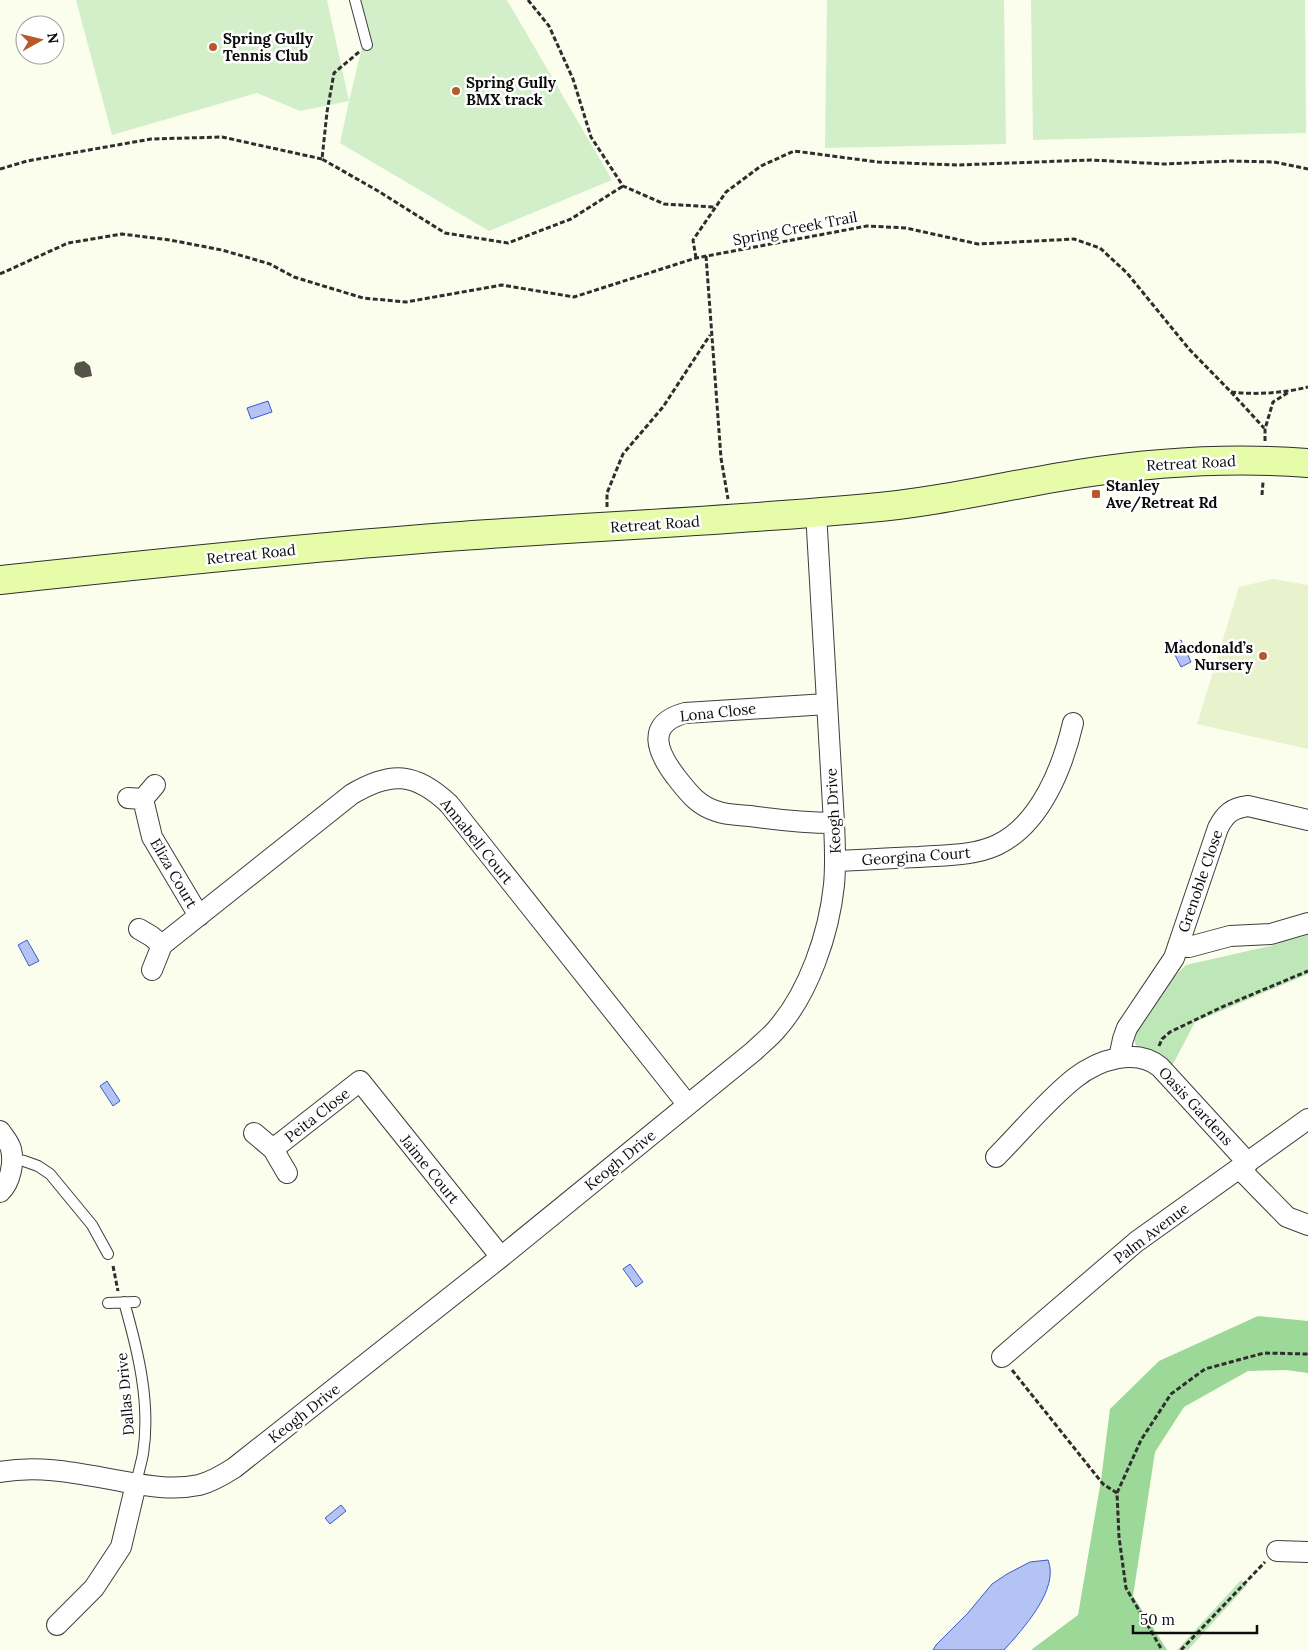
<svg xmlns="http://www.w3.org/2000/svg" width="1308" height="1650" font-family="Lora,serif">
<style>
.farmland{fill:#e8f3ce}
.green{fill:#bee7b7}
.forest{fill:#9cd897}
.pitch{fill:#d3efc9}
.water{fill:#b3c3f4;stroke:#3c5bc9}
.building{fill:#555249}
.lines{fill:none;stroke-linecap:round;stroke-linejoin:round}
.lane-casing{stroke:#3f3f3f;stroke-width:12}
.street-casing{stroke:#3f3f3f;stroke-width:22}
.secondary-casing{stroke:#2e2e2e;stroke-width:30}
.path{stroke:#2e2e2e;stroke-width:3;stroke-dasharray:5 2.5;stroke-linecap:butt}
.lane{stroke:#fff;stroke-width:10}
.street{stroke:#fff;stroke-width:20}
.secondary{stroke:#e6fca9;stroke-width:28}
.poi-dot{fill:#b85929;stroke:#fff;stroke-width:2}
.labels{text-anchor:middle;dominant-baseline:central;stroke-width:5;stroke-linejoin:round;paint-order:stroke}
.poi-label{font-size:15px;font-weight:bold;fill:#0c0c0c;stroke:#fff;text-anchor:start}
.street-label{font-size:15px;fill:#0c0c0c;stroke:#fff}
</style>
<rect width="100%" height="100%" fill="#fbfeec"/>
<path class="farmland" d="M1273,579L1308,585V749L1197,724L1239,587Z"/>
<path class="green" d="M1308,932V974L1195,1022L1172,1066L1138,1050L1133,1038C1145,1011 1165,985 1186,965L1274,945Z
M1241,1580L1247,1585L1188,1650H1177Z"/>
<path class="forest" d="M1258,1316L1308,1321V1373L1286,1370L1248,1371L1184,1407L1155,1452L1133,1596L1167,1650H1031L1078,1615L1101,1480L1110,1409L1159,1361Z"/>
<path class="pitch" d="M76,0H327L349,101L364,39L358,0H507L612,180L489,231L340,143L349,101L300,111L257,93L112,135Z
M827,0H1004L1006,144L825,148Z
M1031,0H1305L1306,133L1033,140Z"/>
<path class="water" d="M268,401L272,412L251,419L247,408Z
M1181,640L1191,662L1181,667L1170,645Z
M27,940L39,961L29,966L18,945Z
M107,1081L120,1101L113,1106L100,1086Z
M630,1264L643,1282L636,1287L623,1269Z
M341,1505L346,1511L330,1524L325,1518Z
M1048,1560C1060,1589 1022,1630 1004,1650H933L936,1645L968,1613L992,1584L1007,1574L1030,1562Z"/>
<path class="building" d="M84,361L90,366L92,376L82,378L75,374L74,368L76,363Z"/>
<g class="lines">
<defs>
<path id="lane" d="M355,0L367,45
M12,1159L24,1161L38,1166L50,1174L92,1225L108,1254
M124,1302C138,1351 151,1403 143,1454C141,1464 138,1474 136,1484
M108,1303L135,1302"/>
<path id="street" d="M827,704L685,713C645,724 657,752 676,777C688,792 697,805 716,811C726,815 739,815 750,816C778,820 805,823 834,823
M128,798L143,799L155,785
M143,799L152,837L199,916
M835,861C863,860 891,858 919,857C945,855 973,856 997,845C1041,824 1063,766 1073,723
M139,929L151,936L162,945
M1178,946L1189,947L1230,936L1271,934L1308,923
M152,970L162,945L352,794C391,771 415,772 449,804L688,1105
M1119,1058L1123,1039L1127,1028L1174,958L1218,828C1225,814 1232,808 1248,806L1308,820
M0,1131C4,1137 9,1142 11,1149C14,1162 11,1182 0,1192
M254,1133L273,1149L287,1173
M273,1149L360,1081L501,1257
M996,1157C1021,1132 1048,1099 1075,1078C1098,1060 1136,1047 1160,1067L1248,1163
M1240,1169L1287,1217L1308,1225
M1002,1357L1136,1242L1308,1119
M0,1472C39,1465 76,1473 115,1480C143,1485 170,1491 199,1485C211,1482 223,1475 234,1468L501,1257L754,1051C761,1044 769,1038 776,1030C809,993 829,933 834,885C836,864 835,844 834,823L816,512
M1277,1551L1308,1552
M57,1625L94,1588L121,1547L136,1484"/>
<path id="secondary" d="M0,580C140,565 280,550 421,539C570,527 720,522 869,508C939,502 1008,485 1078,474C1154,462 1231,457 1308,463"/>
</defs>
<use href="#lane" class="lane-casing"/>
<use href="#street" class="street-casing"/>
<use href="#secondary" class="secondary-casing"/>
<path class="path" d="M528,0L549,26L573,79L591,137L623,186L664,204L714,207
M359,52L334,73L327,112L322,159L378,191L445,233L508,243L571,219L623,186
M0,169L27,161L151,139L222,137L322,159
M706,256L721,458L728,499
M696,258L693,240L726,192L761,166L794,151L878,162L957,165L1091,160L1164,164L1231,161L1274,162L1308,169
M0,274L68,243L122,234L170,240L222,250L270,264L294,277L363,298L406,302L502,285L574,297L696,258L867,226L906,228L978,244L1074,239L1100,248L1127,273L1189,349L1231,392C1256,395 1284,393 1308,387
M1231,392L1264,428
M1265,441V429L1273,402L1289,392
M1262,495L1263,482
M607,507V493L623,454L663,407L710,335
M1159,1046L1162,1039L1170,1032L1222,1007L1308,971
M113,1266L118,1291
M1012,1370L1103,1484L1117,1493L1119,1537L1126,1588L1162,1650
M1117,1493L1141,1440L1171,1394L1205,1369L1264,1353L1308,1354
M1181,1650L1265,1562"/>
<use href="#lane" class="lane"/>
<use href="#street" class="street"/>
<use href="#secondary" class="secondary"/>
</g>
<g class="poi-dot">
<circle cx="213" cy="47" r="5"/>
<circle cx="456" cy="91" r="5"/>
<rect x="1091" y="489" width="10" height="10" rx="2.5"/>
<circle cx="1263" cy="656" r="5"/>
</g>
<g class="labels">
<g class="poi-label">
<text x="223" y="38">Spring Gully<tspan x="223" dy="17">Tennis Club</tspan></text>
<text x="466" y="82">Spring Gully<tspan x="466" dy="17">BMX track</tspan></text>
<text x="1106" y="485">Stanley<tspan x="1106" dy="17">Ave/Retreat Rd</tspan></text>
<text x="1253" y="647" text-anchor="end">Macdonald’s<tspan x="1253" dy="17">Nursery</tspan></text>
</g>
<g class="street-label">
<text transform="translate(795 228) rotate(-11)">Spring Creek Trail</text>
<text transform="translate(1191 463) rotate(-3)">Retreat Road</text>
<text transform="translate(655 524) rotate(-4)">Retreat Road</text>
<text transform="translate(251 554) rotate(-6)">Retreat Road</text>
<text transform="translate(718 712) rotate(-6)">Lona Close</text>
<text transform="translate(833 811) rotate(-93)">Keogh Drive</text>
<text transform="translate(477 841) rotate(51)">Annabell Court</text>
<text transform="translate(916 856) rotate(-4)">Georgina Court</text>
<text transform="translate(174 873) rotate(60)">Eliza Court</text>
<text transform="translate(1200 881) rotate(-71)">Grenoble Close</text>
<text transform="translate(1196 1106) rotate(47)">Oasis Gardens</text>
<text transform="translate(317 1115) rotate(-38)">Peita Close</text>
<text transform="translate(620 1160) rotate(-39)">Keogh Drive</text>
<text transform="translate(430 1169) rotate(51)">Jaime Court</text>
<text transform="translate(1151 1233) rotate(-37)">Palm Avenue</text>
<text transform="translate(125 1394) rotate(-95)">Dallas Drive</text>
<text transform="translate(304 1413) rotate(-38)">Keogh Drive</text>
</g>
</g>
<g transform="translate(40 40) rotate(82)"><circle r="24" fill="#ffffff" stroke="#9e9e9e"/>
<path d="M0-4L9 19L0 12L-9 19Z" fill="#b85929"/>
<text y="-8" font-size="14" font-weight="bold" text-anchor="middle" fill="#0c0c0c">N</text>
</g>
<path d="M1133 1625v8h124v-8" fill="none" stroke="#0c0c0c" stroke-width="2.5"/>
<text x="1140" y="1625" font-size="15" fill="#0c0c0c" stroke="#ffffff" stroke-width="4" paint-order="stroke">50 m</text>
</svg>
